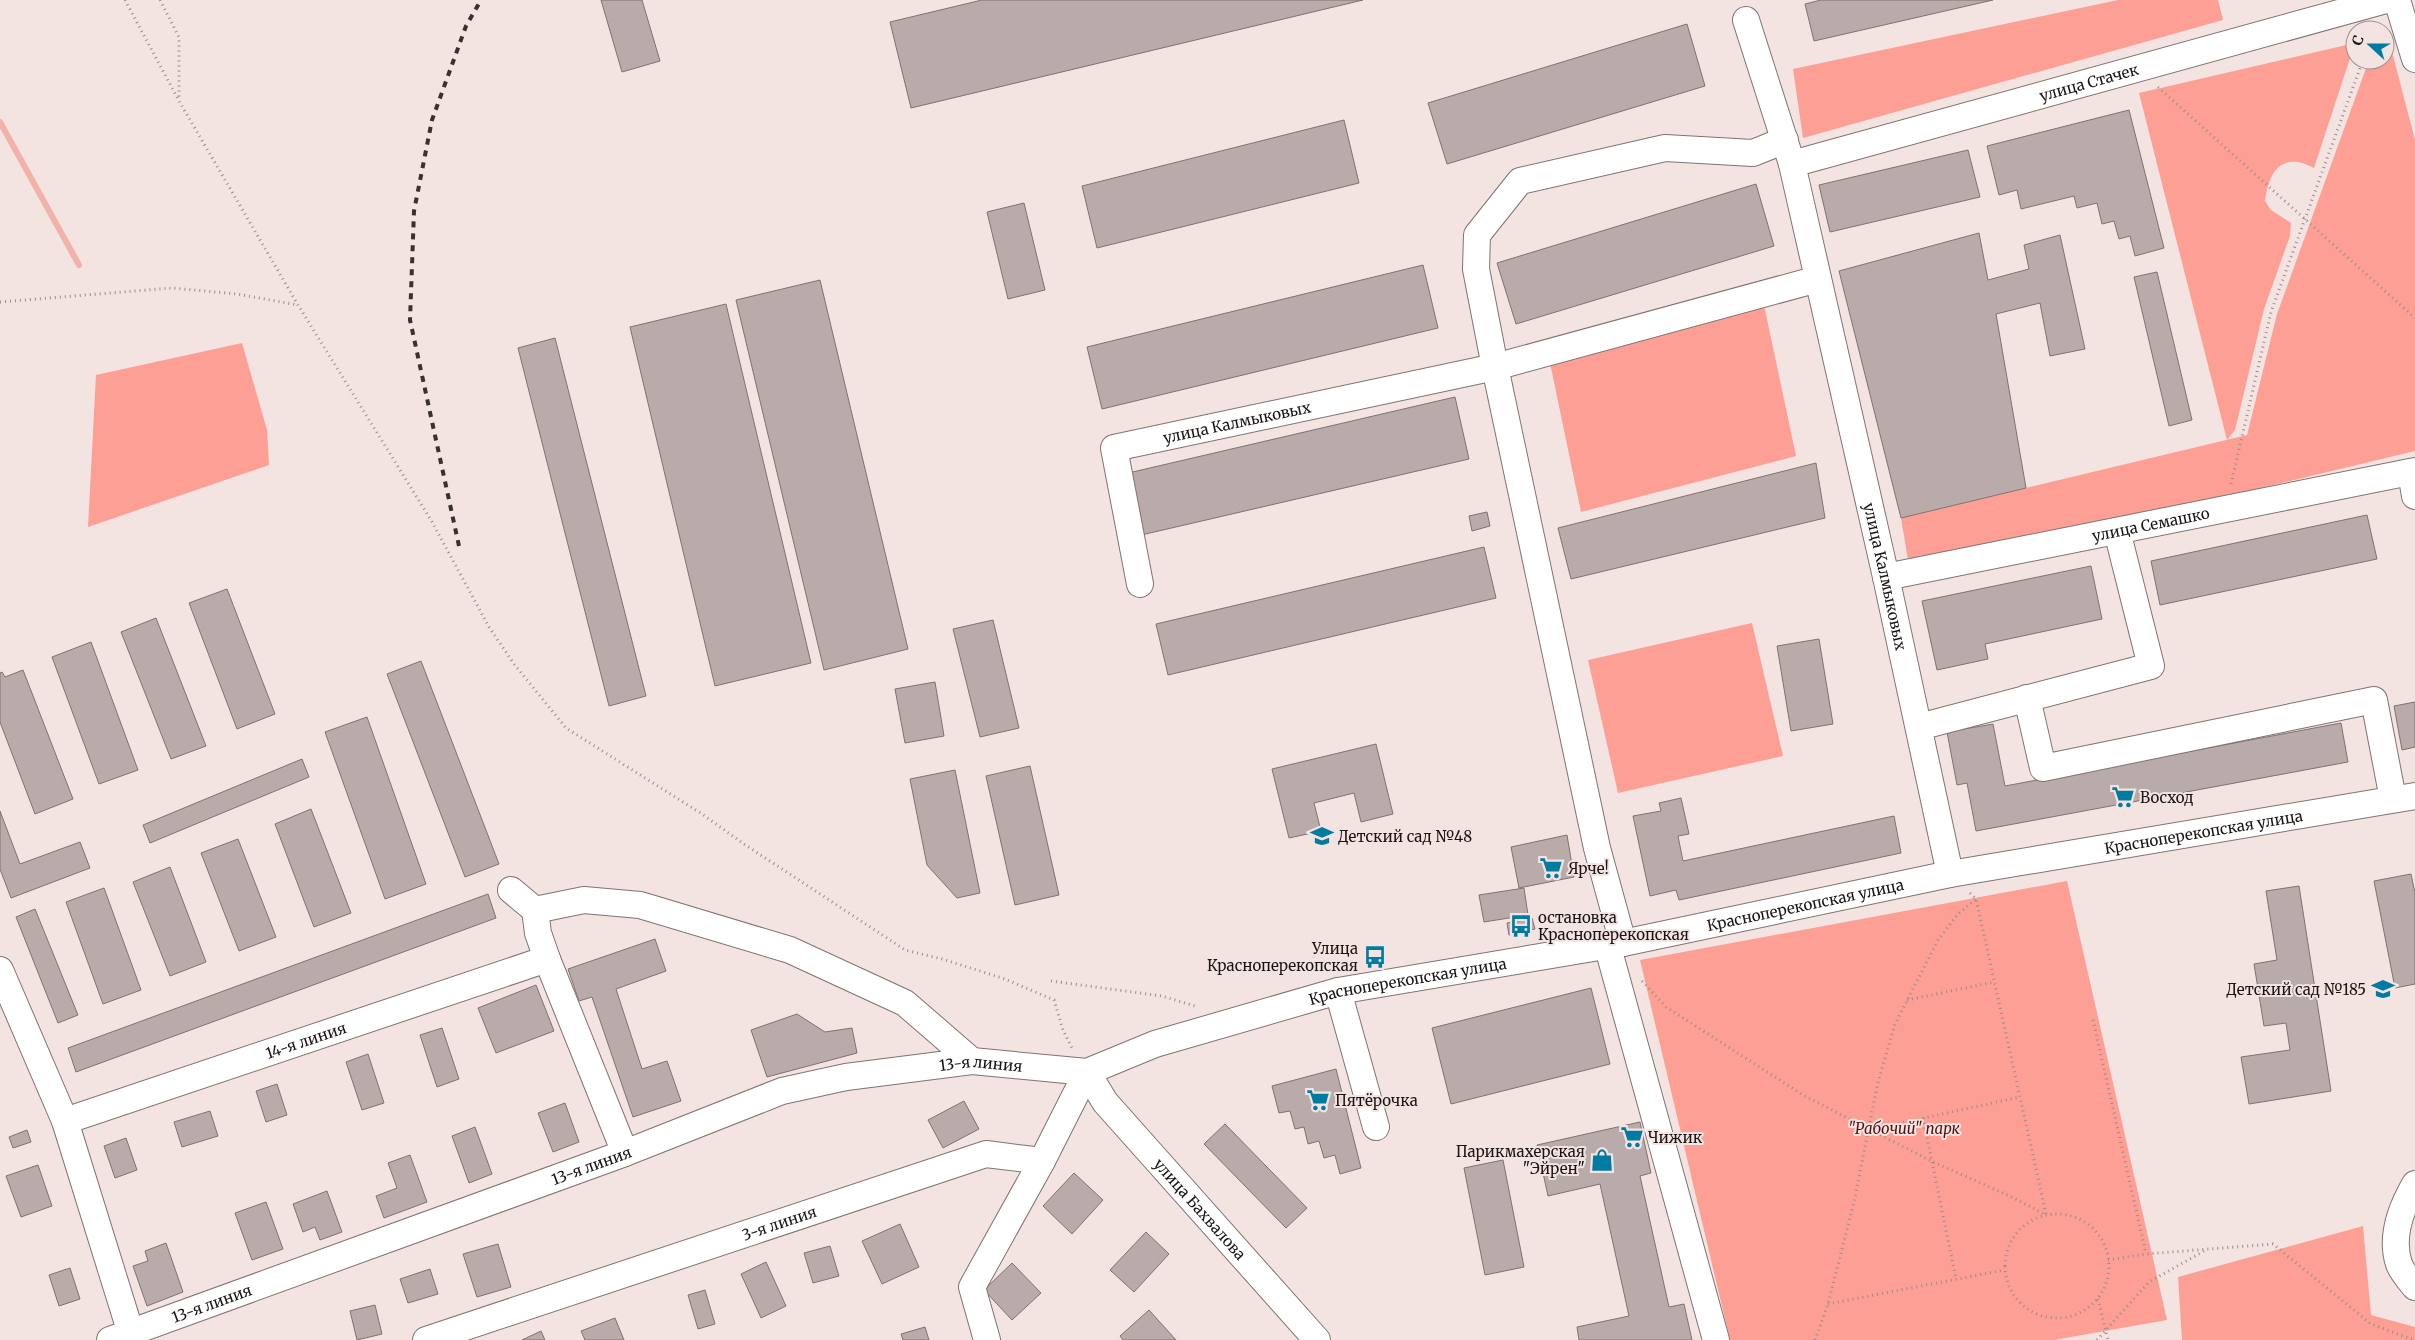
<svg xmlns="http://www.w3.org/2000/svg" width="2415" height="1340" font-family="Merriweather,serif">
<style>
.green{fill:#fd9f95}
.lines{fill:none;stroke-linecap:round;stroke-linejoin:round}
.stream{stroke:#f2b1a9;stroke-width:6}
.building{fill:#b9aba9;stroke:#807270}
.minor-casing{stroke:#817372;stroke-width:28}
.path{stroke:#988d8b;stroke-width:3;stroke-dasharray:1 4;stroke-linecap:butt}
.minor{stroke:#fff;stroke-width:26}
.rail{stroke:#383130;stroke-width:4;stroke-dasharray:6 6;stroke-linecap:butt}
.labels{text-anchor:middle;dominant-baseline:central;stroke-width:4;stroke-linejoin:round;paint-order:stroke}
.street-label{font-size:15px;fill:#1a1514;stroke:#f3e4e2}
.poi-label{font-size:15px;fill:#1a1514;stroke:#f3e4e2;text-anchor:start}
.park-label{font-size:15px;font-style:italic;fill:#521110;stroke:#f3e4e2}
</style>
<rect width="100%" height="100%" fill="#f3e4e2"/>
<path class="green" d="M2118,0H2218L2223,20L1803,138L1793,69Z
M2355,43L2314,168C2282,151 2269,171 2265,201L2271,210L2291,223L2290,236L2264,309L2235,430L2227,440L2139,93Z
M2390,44L2415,140V451L1910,572L1901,518L2247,435L2277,314L2369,60H2385V47Z
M1764,305L1796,456L1581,512L1549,358Z
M242,343L267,430L269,465L88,527L96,375Z
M1752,623L1783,756L1618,793L1588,660Z
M2067,881L2167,1320L2054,1340H1730L1640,960Z
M2363,1226L2371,1315L2415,1327V1340H2182L2178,1277Z"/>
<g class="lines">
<path class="stream" d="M0,122L79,265"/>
</g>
<path class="building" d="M601,0H642L660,61L622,72Z
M982,0H1363L911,108L890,22Z
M1821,0H1993L1814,41L1805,4Z
M1687,24L1705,86L1447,164L1428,103Z
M2129,110L2164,248L2135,256L2130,236L2119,239L2114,221L2102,224L2097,203L2077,208L2074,196L2021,209L2017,190L1999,195L1987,146Z
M1344,120L1359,183L1097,248L1082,186Z
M1968,150L1980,197L1830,232L1819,185Z
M1756,184L1774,246L1516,324L1497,263Z
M1024,203L1045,290L1008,299L987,212Z
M1979,233L1988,280L2029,269L2024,245L2060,235L2085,349L2050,356L2040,303L1996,314L2026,488L1901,518L1839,271Z
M1423,265L1438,328L1102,409L1087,347Z
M2157,272L2192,420L2169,426L2134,277Z
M820,280L908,649L824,670L736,300Z
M726,304L811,663L715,686L630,327Z
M555,338L646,696L609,706L518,348Z
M1455,397L1469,459L1137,536L1124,474Z
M1816,463L1825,518L1571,579L1558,528Z
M1487,512L1490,526L1472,531L1469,516Z
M2367,515L2377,559L2160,605L2151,561Z
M1484,547L1496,598L1168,675L1156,624Z
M2091,566L2102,619L1985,644L1988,659L1937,670L1922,601Z
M227,589L275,714L237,729L189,603Z
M156,618L206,746L171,759L121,632Z
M993,620L1019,728L980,737L953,629Z
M1819,639L1833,724L1791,731L1777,646Z
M91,642L138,770L99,784L52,657Z
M421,661L499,864L465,877L387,674Z
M23,670L73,799L35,814L0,722V673L2,672L5,677Z
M935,682L944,736L905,743L895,689Z
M2415,702V747L2402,750L2394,706Z
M367,717L426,884L385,899L325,732Z
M2341,723L2348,762L1976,831L1967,783L1957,785L1947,732L1993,724L2005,786Z
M1376,744L1393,814L1361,822L1354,793L1314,803L1321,831L1289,838L1272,769Z
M302,759L309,777L150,843L143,825Z
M1030,766L1059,895L1015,905L986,776Z
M955,770L980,893L957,898L927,865L910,779Z
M1681,798L1689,834L1678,836L1683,861L1894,816L1901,853L1679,900L1676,890L1650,896L1633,816L1661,811L1659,803Z
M311,809L351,913L314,927L275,824Z
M0,811L20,864L80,842L90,868L11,898L0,869Z
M1567,835L1574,877L1519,888L1511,847Z
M238,839L276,937L239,951L201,853Z
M170,867L206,962L170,976L133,882Z
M2411,874L2415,893V984L2395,988L2374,881Z
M2299,886L2331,1091L2249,1104L2241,1057L2290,1050L2286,1023L2264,1026L2254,964L2277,960L2266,891Z
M104,888L141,990L103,1004L66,902Z
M1524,888L1528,915L1484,922L1479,895Z
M488,894L496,918L76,1072L68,1048Z
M35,909L78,1015L58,1023L16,917Z
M1532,918L1535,929L1509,935L1507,923Z
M655,939L666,971L616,989L642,1069L667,1061L681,1101L633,1117L592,997L579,1001L568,969Z
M536,985L554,1031L496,1053L478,1008Z
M1591,988L1610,1064L1451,1104L1432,1028Z
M797,1014L825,1032L852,1028L857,1053L767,1077L751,1030Z
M442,1028L459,1079L437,1087L420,1035Z
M368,1054L384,1103L362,1110L346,1062Z
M1336,1069L1361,1168L1340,1174L1335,1155L1324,1158L1319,1141L1308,1144L1304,1127L1295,1129L1290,1111L1279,1113L1272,1086Z
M277,1084L287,1115L266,1122L256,1091Z
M964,1101L979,1129L943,1148L928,1120Z
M565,1103L579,1142L553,1152L538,1113Z
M210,1111L218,1136L182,1147L174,1122Z
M1640,1122L1651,1173L1640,1176L1669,1307L1684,1304L1692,1340H1579L1577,1327L1629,1316L1600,1184L1548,1196L1537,1145Z
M1225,1124L1307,1208L1286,1228L1204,1144Z
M475,1127L492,1174L469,1183L452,1136Z
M27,1130L31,1142L13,1148L9,1137Z
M126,1138L137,1170L115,1178L104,1146Z
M410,1155L427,1202L384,1218L376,1196L397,1188L388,1163Z
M1503,1160L1524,1267L1485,1275L1464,1168Z
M38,1165L52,1206L21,1217L6,1176Z
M1074,1173L1103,1200L1072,1234L1043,1206Z
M327,1191L342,1232L320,1240L315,1227L303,1232L293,1204Z
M266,1202L283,1249L252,1260L235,1213Z
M900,1224L919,1267L882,1284L862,1241Z
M1146,1232L1169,1254L1134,1292L1110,1270Z
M166,1243L183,1292L147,1306L133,1266L148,1261L145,1251Z
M498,1244L511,1287L477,1297L463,1254Z
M830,1246L839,1276L813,1283L804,1253Z
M766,1262L786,1306L761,1318L741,1274Z
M1012,1263L1041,1293L1012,1320L984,1290Z
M70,1268L80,1299L59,1306L49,1275Z
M430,1269L438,1294L408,1303L400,1279Z
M705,1290L715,1324L698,1329L688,1295Z
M375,1305L382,1334L357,1340L350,1311Z
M1149,1310L1176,1340H1123L1120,1336Z
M615,1318L624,1340H585L581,1331Z
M925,1327L929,1340H903L901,1334Z
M541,1331L545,1340H522Z"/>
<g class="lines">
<defs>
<g id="minor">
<path d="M2397,0L2415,59"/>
<path id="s1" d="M1746,20L1792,164L1886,577L1950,874"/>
<path id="s2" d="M1792,164L2386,0"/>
<path d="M2411,472L2415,496"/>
<path id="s3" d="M1886,577L2415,471"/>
<path id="s4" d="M1140,584L1114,448L1495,367L1818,279"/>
<path d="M2027,698L2043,768L2374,700L2393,799"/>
<path d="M1919,727L2151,666L2117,531"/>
<path d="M511,890L535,910L584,900L640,905L790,950L905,1003L972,1061"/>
<path d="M535,910L538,933L547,959L625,1153"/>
<path d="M1623,943L1597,848L1495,367L1476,269L1477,235L1520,181L1665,148L1753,153L1785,140"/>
<path d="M1607,944L1716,1340"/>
<path d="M0,970L65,1121L133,1340"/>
<path d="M1338,991L1376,1127"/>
<path id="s5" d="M1087,1072L1105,1102L1317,1340"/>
<path id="s6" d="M65,1121L547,959"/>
<path d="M2415,1184C2401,1208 2390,1237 2399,1264C2402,1272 2410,1281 2415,1287"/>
<path id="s7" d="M110,1340L625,1153L782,1091L846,1077L972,1061L1087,1072L1155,1044L1338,991L1623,943L1950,874L2415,796"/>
<path id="s8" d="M426,1340L986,1154L1042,1161L1087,1072"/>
<path d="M987,1340L972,1287L1042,1161"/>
</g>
</defs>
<use href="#minor" class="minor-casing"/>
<path class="path" d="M125,0L179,101L298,305L431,520L489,627L514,664L566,728L702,814L744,844L905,950L942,959L1005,979L1054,1000L1063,1030L1072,1048
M160,0L179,37V100
M2158,87L2415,318
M0,302L172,288L237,294L298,305
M2231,484L2271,312L2363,60
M1970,893L1976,899L2046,1214
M1051,981L1162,996L1198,1007
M1642,981L1666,1007L1803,1095L1933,1162L2014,1198L2046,1215
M1907,1000L1994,982
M2093,1020L2146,1254
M1923,1118L1956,1279
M1869,1130L2020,1097
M2005 1266a52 52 0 1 1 104 0a52 52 0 1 1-104 0Z
M2108,1260L2146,1254L2273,1244L2371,1324L2414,1340
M2098,1299L2108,1340
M1828,1304L2004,1270
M1815,1340L1828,1304L1854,1202L1878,1082L1895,1024L1938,940L1958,914L1976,899
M2097,1340L2149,1282L2204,1251"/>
<use href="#minor" class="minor"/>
<path class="rail" d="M459,546L410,320L414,211L432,120L466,26L481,0"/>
</g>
<defs>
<symbol id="supermarket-bare" viewBox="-9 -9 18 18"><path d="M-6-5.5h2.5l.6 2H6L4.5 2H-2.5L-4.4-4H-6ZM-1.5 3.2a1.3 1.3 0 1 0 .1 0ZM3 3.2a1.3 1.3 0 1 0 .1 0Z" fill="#007ba2" stroke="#f3e4e2" stroke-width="2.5" paint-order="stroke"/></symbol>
<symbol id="school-bare" viewBox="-9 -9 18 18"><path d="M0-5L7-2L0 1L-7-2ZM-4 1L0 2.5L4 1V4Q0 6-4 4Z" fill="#007ba2" stroke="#f3e4e2" stroke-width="2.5" paint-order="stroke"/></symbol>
<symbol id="bus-bare" viewBox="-9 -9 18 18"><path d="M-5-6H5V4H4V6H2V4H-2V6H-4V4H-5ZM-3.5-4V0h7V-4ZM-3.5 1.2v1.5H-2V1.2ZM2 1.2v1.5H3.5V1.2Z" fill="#007ba2" stroke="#f3e4e2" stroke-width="2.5" paint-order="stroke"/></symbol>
<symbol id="shop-bare" viewBox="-9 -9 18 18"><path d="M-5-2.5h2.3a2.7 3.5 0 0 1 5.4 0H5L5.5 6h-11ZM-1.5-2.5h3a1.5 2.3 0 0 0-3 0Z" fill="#007ba2" stroke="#f3e4e2" stroke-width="2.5" paint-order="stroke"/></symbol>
</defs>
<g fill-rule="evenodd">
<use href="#supermarket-bare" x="2107" y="781" width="32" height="32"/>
<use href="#school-bare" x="1306" y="820" width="32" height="32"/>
<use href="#supermarket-bare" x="1535" y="852" width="32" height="32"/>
<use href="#bus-bare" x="1505" y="910" width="32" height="32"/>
<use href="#bus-bare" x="1359" y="941" width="32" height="32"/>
<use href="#school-bare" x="2367" y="973" width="32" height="32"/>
<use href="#supermarket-bare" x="1302" y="1084" width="32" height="32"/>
<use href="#supermarket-bare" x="1616" y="1121" width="32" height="32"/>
<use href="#shop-bare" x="1586" y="1144" width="32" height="32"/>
</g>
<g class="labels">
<g class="street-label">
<text stroke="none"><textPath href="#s2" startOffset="308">улица Стачек</textPath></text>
<text stroke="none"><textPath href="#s4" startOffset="264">улица Калмыковых</textPath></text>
<text stroke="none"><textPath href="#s3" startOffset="270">улица Семашко</textPath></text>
<text stroke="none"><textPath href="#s1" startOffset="574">улица Калмыковых</textPath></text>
<text stroke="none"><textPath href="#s7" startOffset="2169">Красноперекопская улица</textPath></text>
<text stroke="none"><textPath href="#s7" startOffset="1764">Красноперекопская улица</textPath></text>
<text stroke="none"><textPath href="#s7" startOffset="1359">Красноперекопская улица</textPath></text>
<text stroke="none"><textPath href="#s6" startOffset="254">14-я линия</textPath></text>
<text stroke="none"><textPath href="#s7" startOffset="918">13-я линия</textPath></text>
<text stroke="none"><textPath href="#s7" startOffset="512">13-я линия</textPath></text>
<text stroke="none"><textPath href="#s5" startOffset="178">улица Бахвалова</textPath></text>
<text stroke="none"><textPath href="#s8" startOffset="372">3-я линия</textPath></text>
<text stroke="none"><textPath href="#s7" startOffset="108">13-я линия</textPath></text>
</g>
<g class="poi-label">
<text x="2140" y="797">Восход</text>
<text x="1338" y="836">Детский сад №48</text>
<text x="1568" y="868">Ярче!</text>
<text x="1538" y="917">остановка<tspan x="1538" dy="17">Красноперекопская</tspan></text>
<text x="1358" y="948" text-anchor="end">Улица<tspan x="1358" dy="17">Красноперекопская</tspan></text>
<text x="2366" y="989" text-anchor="end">Детский сад №185</text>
<text x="1335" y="1100">Пятёрочка</text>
<text x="1648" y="1137">Чижик</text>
<text x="1585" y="1151" text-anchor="end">Парикмахерская<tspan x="1585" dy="17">"Эйрен"</tspan></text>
</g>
<g class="park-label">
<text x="1904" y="1128">"Рабочий" парк</text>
</g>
</g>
<g transform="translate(2370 45) rotate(291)"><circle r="24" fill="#f3e4e2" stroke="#9c9190"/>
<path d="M0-4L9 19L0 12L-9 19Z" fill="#007ba2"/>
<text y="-8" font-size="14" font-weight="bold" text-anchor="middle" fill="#1a1514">С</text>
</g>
</svg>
